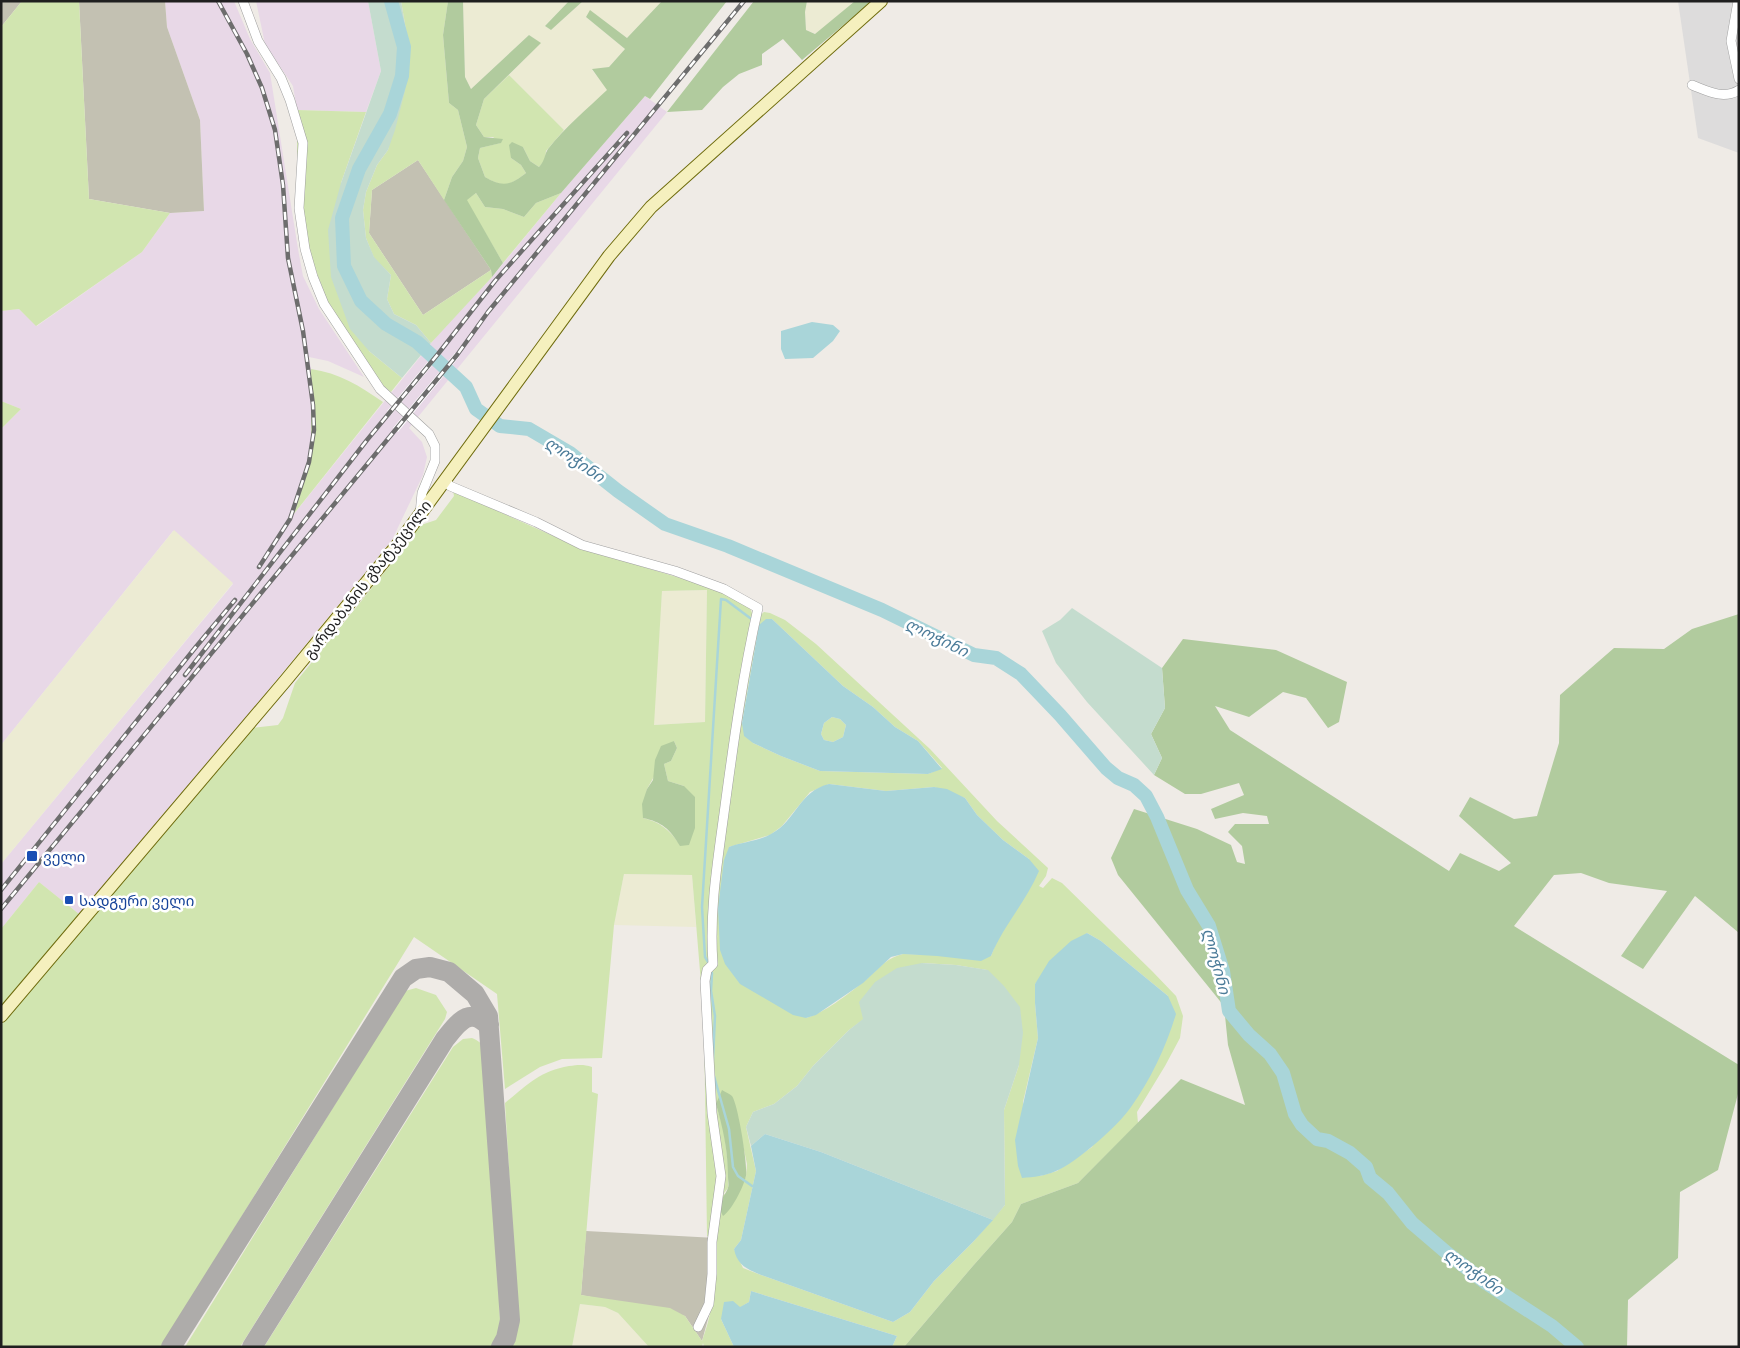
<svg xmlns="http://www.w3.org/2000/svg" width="1740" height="1348" font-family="'Open Sans','Noto Sans Georgian',sans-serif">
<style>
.residential{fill:#dddcdc}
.industrial{fill:#e8d8e7}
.construction{fill:#c3c1b2}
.farmland{fill:#ecebd3}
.grass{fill:#d1e5b0;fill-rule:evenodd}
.forest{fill:#b1cb9e}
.wetland{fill:#c4dcce}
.water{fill:#a9d5d9;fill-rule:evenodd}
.pier{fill:#fff}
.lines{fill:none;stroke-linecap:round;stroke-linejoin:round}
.stream{stroke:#a9d5d9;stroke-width:2.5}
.river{stroke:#a9d5d9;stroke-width:14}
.taxiway{stroke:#aeacaa;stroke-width:20}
.minor-casing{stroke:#a0a0a0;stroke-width:10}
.secondary-casing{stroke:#6f6c0d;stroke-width:14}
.minor{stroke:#fff;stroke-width:9}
.secondary{stroke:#f5f0be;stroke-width:12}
.rail-casing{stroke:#6d6d6d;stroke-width:4.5}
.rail{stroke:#fff;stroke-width:2.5;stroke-dasharray:8;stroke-linecap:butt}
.transit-dot{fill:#1a4fb4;stroke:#fff;stroke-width:2}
.labels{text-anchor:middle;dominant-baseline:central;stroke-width:5;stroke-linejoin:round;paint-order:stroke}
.street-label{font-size:15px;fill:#1f1f1f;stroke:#fff}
.transit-label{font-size:15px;fill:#164399;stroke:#fff;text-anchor:start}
.water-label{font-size:16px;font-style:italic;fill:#4c7c99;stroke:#fff}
</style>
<rect width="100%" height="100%" fill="#efebe6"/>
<path class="residential" d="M1678,1H1739V153L1698,138Z"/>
<path class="industrial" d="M165,1H234L250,39L270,73L298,249L303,276L319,309L364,377L328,361L309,357L311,369V457L294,514L441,331L492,277L561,193L645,96L667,112L409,428L422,442L427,457L423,475L392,540L199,774L79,914L39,882L1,929V864L233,584L173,531L1,745V429L21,409L1,401V311L19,309L37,326L142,252L170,213L204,211L200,120L167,27Z
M256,1H368L381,71L366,112L297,110L293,86L265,44Z"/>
<path class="construction" d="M1,1H22L1,27Z
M79,1H165L167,27L200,120L204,211L170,213L89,199Z
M418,160L491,270L423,315L369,233L372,190Z
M586,1231L716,1238L717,1264L712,1304L702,1341L685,1316L581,1295Z"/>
<path class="farmland" d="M463,1H569L545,26L551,30L583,1H662L627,38L591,11L586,17L625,49L609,67L592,70L608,90L564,130L509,75L540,43L529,35L471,89L465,77Z
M807,1H855L816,34L806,30L805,12Z
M174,530L233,583L1,864V745Z
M707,590L705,722L653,725L662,591Z
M624,874L692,875L696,927L614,925Z
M580,1304L605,1307L618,1313L649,1347H572Z"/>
<path class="grass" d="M22,1H79L89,199L170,213L142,252L36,326L19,309L1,311V27Z
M401,1H448L443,35L449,103L458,110L467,147L463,161L452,177L444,200L418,160L372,190L369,233L423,315L491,270L492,277L431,343L416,325L394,314L387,299L391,275L374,258L366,238L363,210L366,192L377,165L388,150L409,47Z
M509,75L564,130L546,151L545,160L539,167L530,161L523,147L511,158L521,165L526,173C510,186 503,188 485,177L478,158L480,148L500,143L493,137H484L476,125L484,99Z
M297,110L366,112L341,183L369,351L402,378L391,392L381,384L328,303L312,260L304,223L297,152Z
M476,193L485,207L503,209L524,217L536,203L561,193L503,263L466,200Z
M311,369C339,373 360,386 383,402L293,515L311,457Z
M1,401L21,409L1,429Z
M453,491L578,547L716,589L749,606L753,615L758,617L764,612L770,613L785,620L816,644L930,749L997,821L1048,868L1046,876L1039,886L1043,888L1052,878L1062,883L1152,971L1176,996L1183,1016L1180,1038L1165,1066L1137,1112L1138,1123L1078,1183L1021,1204L1012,1222L972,1267L904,1347H892L897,1336L751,1291L749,1302L721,1319L734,1347H704L703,1343L702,1347H649L618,1313L605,1307L580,1304L572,1347H507L516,1324L517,1306L505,1103C527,1085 540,1071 569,1066C578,1065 583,1064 592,1067V1092L598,1094L581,1295L670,1308L685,1316L702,1341C714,1308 718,1273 716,1238L707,1236L704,1019L692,875L624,874L614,925L602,1058L562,1059L540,1067L505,1089L497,994L414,937L161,1347H1V1025L251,728L278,725L283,718L295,683L400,553L418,526L436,520L454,496ZM707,590L705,722L654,725L662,591ZM772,619L843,686L873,707L895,727L918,741L942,768L928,774L820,771L781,756L753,743L742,723L759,625ZM674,741L677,748L671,761L664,764L668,781L684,786L680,845C670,830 660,822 643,818L647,789ZM829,784L886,791L934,787L965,798L977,815L1003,840L1029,859L991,956L903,954C883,959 878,971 862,983C847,995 824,1013 806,1018L729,847L770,835L782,826L810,792ZM1087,933L1101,941L1168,996L1092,1147L1057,1171L1040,1176L1023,1102L1038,1038L1035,1003V984ZM922,963L956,965L987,970L1019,1065L1004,1110L1005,1205L973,1242L934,1281L910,1312L893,1322L761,1275L743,1268L734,1249L741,1240L756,1171L746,1127L753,1112L774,1104L797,1086L813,1066L849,1030L864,1019ZM716,1104L741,1136L747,1164L746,1177L721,1197L728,1188V1165L724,1131Z
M832,717L840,719L846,725L843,737L833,742L824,740L821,734L824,723Z
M39,882L79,914L1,1006V929Z
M416,988L436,995L447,1012L445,1019L240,1347H185L405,991Z
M472,1038C485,1043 485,1051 488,1064L500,1320L498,1333L493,1347H264L453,1047L463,1039Z"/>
<path class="forest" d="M448,1H463L465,77L471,89L529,35L541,43L484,99L476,125L484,137L503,139L501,143L480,148L478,158L485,177C502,187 510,186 526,173L521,165L511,158L509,145L512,142L523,147L530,161L539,167C546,159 544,155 548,149C565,127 587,109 607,90L592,69L609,67L625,49L586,17L590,10L627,38L662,1H727L650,99L645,96L561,193L536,203L524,217L503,209L485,207L476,193L467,200L503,263L492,277L491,270L444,200L452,177L463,161L467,147L458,110L449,103L443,35Z
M569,1H583L551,30L545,26Z
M754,1H807L805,12L806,30L815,34L855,1H872L802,60L783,39L762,54V65L739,74L723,87L702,110L667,112Z
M1739,614V933L1695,896L1643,969L1621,956L1667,891L1609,883L1581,873L1554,875L1514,926L1739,1065V1090L1718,1170L1680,1192L1678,1258L1628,1300L1627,1347H904L972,1267L1012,1222L1021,1204L1078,1183L1181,1079L1245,1105L1228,1045L1224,1006L1118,875L1111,858L1134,809L1197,829L1231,845L1237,862L1245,864L1242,846L1228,832L1235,824H1269L1267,816L1243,813L1215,819L1211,809L1244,795L1239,783L1201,794H1185L1154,775L1162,758L1151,734L1165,708L1162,668L1183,639L1276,650L1347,682L1339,722L1328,728L1306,698L1283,692L1249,717L1215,706L1230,730L1449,871L1460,853L1499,871L1511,863L1459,816L1470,797L1514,819L1537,816L1559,743L1560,695L1614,648L1664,649L1692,629Z
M674,741L677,748L671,761L664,764L668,781L684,786L695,797V828L689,845L680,846C670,829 662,822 643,818L642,804L647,789L653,780L655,760L661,746Z
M722,1090C725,1092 730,1094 732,1096C738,1104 748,1166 746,1176C743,1188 732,1210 723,1216C715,1201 723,1201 728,1188C729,1185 728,1180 728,1177C728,1151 723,1128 716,1104Z"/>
<path class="wetland" d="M368,1H401L409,47L405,91L395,130L388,150L377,165L366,192L363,210L366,238L374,257L391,275L387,299L394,314L416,325L431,343L402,378L369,351L350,329L331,277L328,230L341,183L381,71Z
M1072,608L1162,668L1165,708L1151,734L1162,758L1154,775L1087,702L1056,663L1042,631L1060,620Z
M922,963L956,965L988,970L1004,986L1020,1007L1023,1033L1019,1065L1004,1110L1005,1205L993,1220L821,1152L765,1134L751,1146L746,1127L753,1112L774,1104L797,1086L813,1066L849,1030L863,1019L859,1002L875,982L897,968Z"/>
<path class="water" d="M812,322L833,325L840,331L833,341L813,358L785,359L781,349V331Z
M766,619H772L843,686L873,707L895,727L918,741L942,769L928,774L820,771L781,756L753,743L744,736L742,723L755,648L759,625ZM832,717L840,719L846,725L843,737L833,742L824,740L821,734L824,723Z
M829,784L886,791L934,787L947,789L965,798L977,815L1003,840L1029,859L1039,871C1026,902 1003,926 991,956L981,961L937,956L903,954L891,957L863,983L816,1015L806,1018L793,1015L740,984L725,964L720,950L718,908L724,860L729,847C742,842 759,841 771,834C796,821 799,791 829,784Z
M1087,933L1101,941L1168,996L1176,1014C1166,1047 1151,1079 1131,1107C1119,1125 1076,1163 1056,1171C1045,1176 1034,1177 1022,1178L1018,1166L1015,1140L1038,1038L1035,1003V984L1049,961L1071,941Z
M765,1134L821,1152L993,1220L973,1242L934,1281L910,1312L893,1322L761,1275C747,1269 737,1265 734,1249L741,1240L756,1171L751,1146Z
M751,1291L897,1336L892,1347H734L721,1319L724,1302L733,1301L740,1307L749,1302Z"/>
<path class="pier" d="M436,352L440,356L391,415L387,411Z
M455,353L459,357L398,432L393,428Z"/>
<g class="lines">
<path class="stream" d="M708,962L705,957L702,907L721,599L726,600L750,618
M712,973L711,991L715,1016L713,1060
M714,1076L729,1129L733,1167L738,1176L752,1186"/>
<path class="river" d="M391,1L404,47L402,76L390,114L359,169L342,218L344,266L361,301L386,324L417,342L466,387L476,409L500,426L529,429L570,453L618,491L665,524L728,546L882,610L974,655L996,658L1021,674L1060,715L1106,768L1118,778L1134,785L1146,796L1157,817L1187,890L1209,926L1223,971L1229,1011L1249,1035L1270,1054L1283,1073L1295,1114L1302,1125L1317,1139L1328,1141L1350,1153L1366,1167L1370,1178L1388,1193L1412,1223L1447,1253L1486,1283L1552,1326L1577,1347"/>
<path class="taxiway" d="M171,1347L403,978L416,969L430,967L449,972L475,994L488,1016L510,1320L506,1338L501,1347
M252,1347L445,1039C452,1031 462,1015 474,1017C479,1017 485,1023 489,1025"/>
<defs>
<path id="minor" d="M243,1L258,41L281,78L290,100L303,143L299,208L305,249L313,277L324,304L380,389L429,434L435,446V461L422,493L420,514
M1738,1L1731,41L1739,79
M1692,85C1708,91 1723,100 1739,90
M445,480L450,486L536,522L582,545L675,571L724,589L758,608C743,674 734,739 725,806C718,859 709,910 713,964L707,970L705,981L712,1113L721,1176L712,1242V1274L709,1304L698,1327"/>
<path id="secondary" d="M1,1016L286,680L399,543L609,256L651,207L881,1"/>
</defs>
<use href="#minor" class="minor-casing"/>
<use href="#secondary" class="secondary-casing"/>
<use href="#minor" class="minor"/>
<use href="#secondary" class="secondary"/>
<defs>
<path id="rail" d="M218,1L247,54L262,88L275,130L283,185L288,258L303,331L313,405L314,430L309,462L290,519L259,567
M185,675L367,440L438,354L495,281L627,133
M1,890L195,648L235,600
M1,909L457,355L488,312L744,1"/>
</defs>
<use href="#rail" class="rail-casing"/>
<use href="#rail" class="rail"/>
</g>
<g class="transit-dot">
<rect x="26" y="850" width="12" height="12" rx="2.5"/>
<rect x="64" y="895" width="10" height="10" rx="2.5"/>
</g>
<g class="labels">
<g class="street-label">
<text transform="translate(367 579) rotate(-52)">გარდაბანის გზატკეცილი</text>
</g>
<g class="transit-label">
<text x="43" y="856">ველი</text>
<text x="79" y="900">სადგური ველი</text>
</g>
<g class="water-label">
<text transform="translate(575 459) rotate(34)">ლოჭინი</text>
<text transform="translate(937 637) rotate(26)">ლოჭინი</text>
<text transform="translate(1217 961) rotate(75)">ლოჭინი</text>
<text transform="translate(1474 1271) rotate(35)">ლოჭინი</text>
</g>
</g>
<rect width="1740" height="1348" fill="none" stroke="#1f1f1f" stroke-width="5"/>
</svg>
